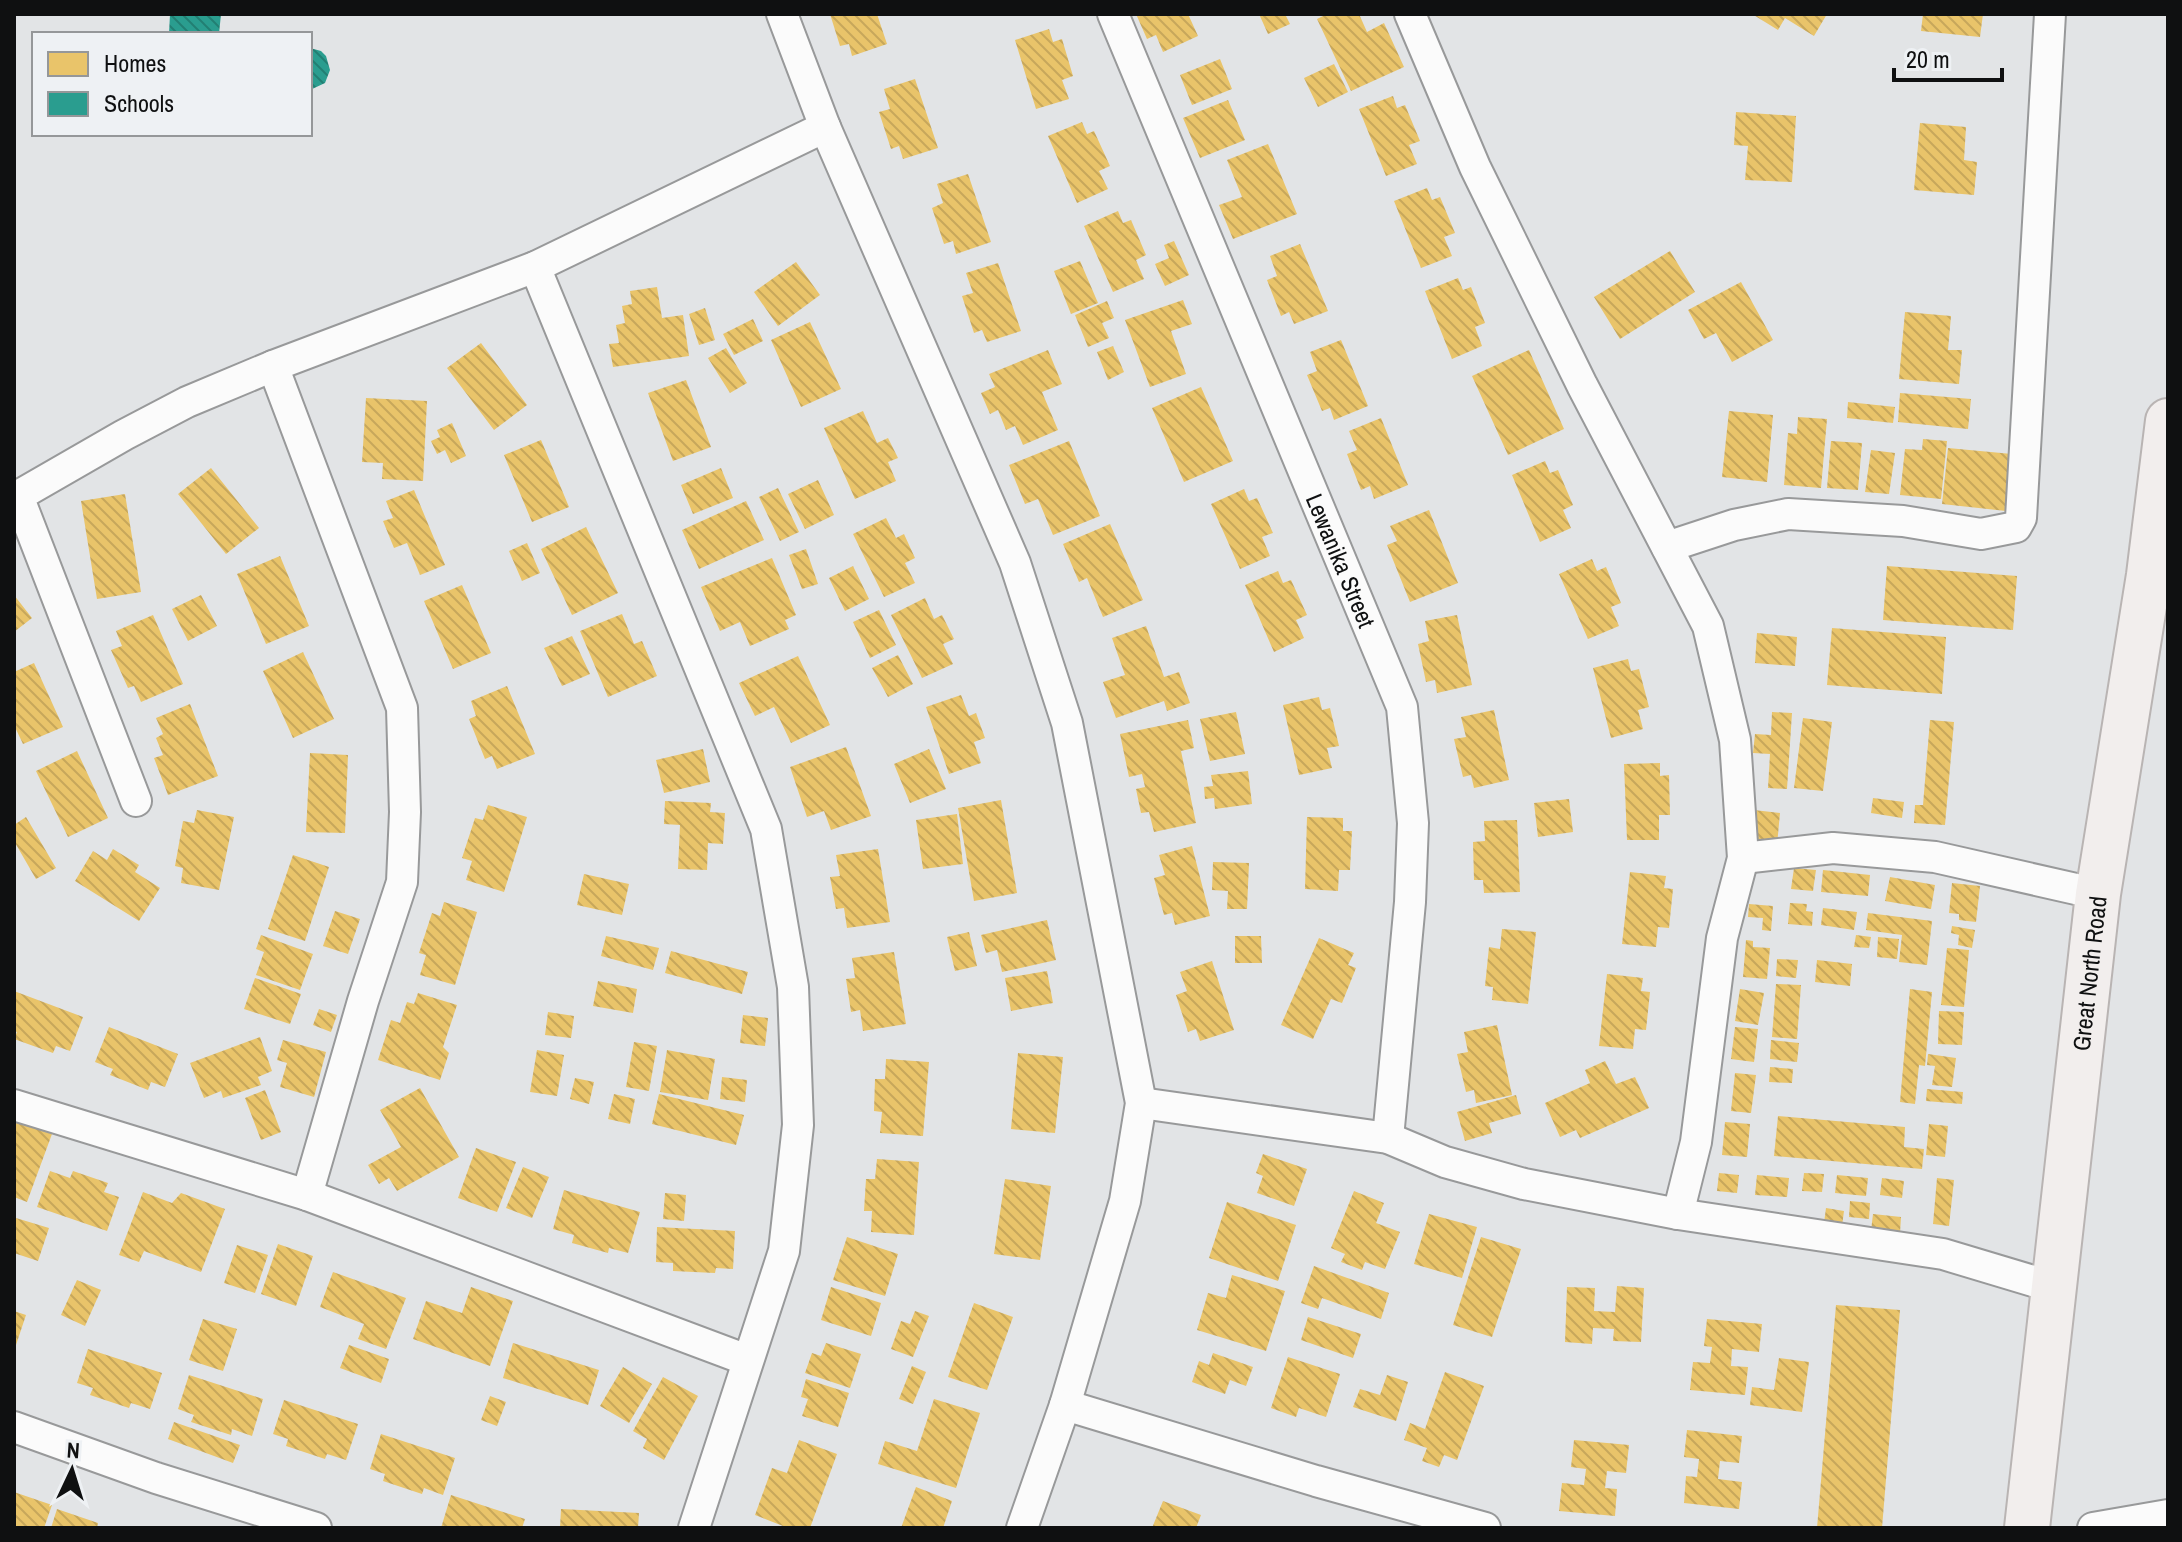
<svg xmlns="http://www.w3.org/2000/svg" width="2182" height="1542" font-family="'Archivo Narrow',sans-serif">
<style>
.homes{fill:url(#homes-back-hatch)}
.schools{fill:url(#schools-back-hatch)}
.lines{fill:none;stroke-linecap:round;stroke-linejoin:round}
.minor-casing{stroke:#98999a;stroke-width:34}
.trunk-casing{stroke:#b9b4b3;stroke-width:48}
.minor{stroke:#fbfbfb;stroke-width:30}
.trunk{stroke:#f2eeed;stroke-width:44}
.labels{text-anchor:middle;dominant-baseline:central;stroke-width:8;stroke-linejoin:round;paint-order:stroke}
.street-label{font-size:24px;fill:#0f1011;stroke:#eef1f4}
</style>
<defs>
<pattern id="homes-back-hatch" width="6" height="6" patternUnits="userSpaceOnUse" patternTransform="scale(2)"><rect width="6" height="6" fill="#e9c46a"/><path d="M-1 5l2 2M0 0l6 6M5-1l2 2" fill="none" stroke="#c7a75b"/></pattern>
<pattern id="schools-back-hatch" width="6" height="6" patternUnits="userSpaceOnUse" patternTransform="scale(2)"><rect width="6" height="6" fill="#2a9d8f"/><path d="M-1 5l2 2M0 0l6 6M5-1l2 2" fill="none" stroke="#227f73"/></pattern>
</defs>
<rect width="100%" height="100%" fill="#e2e4e6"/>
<path class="homes" d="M830,14H877L887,44L852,56L849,44L840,46Z
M1136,14H1188L1198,36L1163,52L1156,35L1147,39Z
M1259,14H1285L1290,24L1268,34Z
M1327,14H1359L1367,32L1384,23L1404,67L1351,91L1317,19Z
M1752,14H1827L1814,36L1785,18L1778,30Z
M1923,14H1983L1980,37L1921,31Z
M1049,29L1053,42L1062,39L1073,76L1062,80L1069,99L1036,109L1015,40Z
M1220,59L1232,89L1192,105L1180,75Z
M1334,64L1348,92L1318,107L1304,78Z
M915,79L938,148L903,159L899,146L891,149L879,112L890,109L884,89Z
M1393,96L1397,108L1405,105L1420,141L1409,145L1417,164L1386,176L1359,109Z
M1228,100L1245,140L1200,158L1183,118Z
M1736,112L1796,116L1792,182L1745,180L1748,146L1734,145Z
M1082,122L1087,134L1094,131L1110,166L1099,171L1108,189L1077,203L1048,136Z
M1920,123L1966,127L1964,160L1977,162L1974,195L1914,190Z
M1268,144L1297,214L1233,239L1219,205L1242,197L1227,160Z
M968,174L991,242L956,254L953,241L944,244L932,208L943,203L937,184Z
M1427,188L1432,200L1440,197L1455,233L1444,237L1452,256L1421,268L1394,201Z
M1118,211L1123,223L1131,220L1146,255L1136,260L1144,279L1113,292L1084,226Z
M1174,241L1189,275L1165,286L1155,264L1169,258L1164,245Z
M1300,244L1328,311L1294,324L1289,312L1281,316L1267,280L1277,276L1270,256Z
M1670,251L1695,292L1620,339L1594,297Z
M1080,261L1098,303L1071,314L1054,271Z
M796,262L820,295L778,326L754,292Z
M998,263L1021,331L987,342L982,330L974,333L962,296L973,293L966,273Z
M1458,278L1463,290L1471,287L1485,323L1475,327L1482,346L1452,359L1425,291Z
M1741,282L1773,340L1732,362L1716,333L1704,339L1688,310Z
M657,287L662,318L683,315L689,356L613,367L609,344L619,343L616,325L625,323L622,306L632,304L630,291Z
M1183,300L1192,324L1171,331L1186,374L1150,387L1125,320Z
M1107,301L1114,318L1102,323L1109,338L1088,347L1075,315Z
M705,308L715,340L699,345L689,314Z
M1905,312L1951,316L1948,350H1962L1959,384L1899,379Z
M753,319L763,341L734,355L723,334Z
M810,322L841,389L801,407L771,340Z
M1341,340L1368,406L1334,420L1330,408L1322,411L1307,375L1317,371L1310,352Z
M481,343L527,405L494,430L447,368Z
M1113,346L1124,372L1108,380L1097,352Z
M726,348L747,383L730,393L708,358Z
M1048,350L1062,384L1042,392L1058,430L1023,445L1015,426L1006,430L998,410L990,414L981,393L995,387L989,374Z
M1529,350L1564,429L1508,455L1472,376Z
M686,380L711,447L673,461L648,393Z
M1201,387L1233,461L1184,482L1152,408Z
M1900,393L1971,399L1968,429L1898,422Z
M366,398L427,401L423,481L382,479L383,463L362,462Z
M1848,402L1895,407L1893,423L1847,418Z
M863,411L877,443L888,438L898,458L888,462L896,481L855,499L824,428Z
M1729,411L1773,415L1767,482L1722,477Z
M1798,417L1827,419L1821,488L1784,485L1788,433L1797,434Z
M1381,418L1408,485L1374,499L1370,486L1361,490L1347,454L1357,450L1349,431Z
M452,423L466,456L451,463L445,450L437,454L431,441L440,437L437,430Z
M1923,439L1947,441L1941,499L1900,495L1905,449L1922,450Z
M541,440L569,507L532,522L504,455Z
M1069,441L1100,516L1053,535L1038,499L1025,504L1009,465Z
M1831,441L1862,443L1858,490L1827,488Z
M1948,448L2012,454L2006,511L1942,504Z
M1871,450L1895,453L1889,494L1865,492Z
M1545,461L1550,473L1558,470L1573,505L1563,510L1571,528L1540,542L1512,475Z
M211,468L259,528L226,554L178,494Z
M721,468L733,498L693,514L681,485Z
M818,480L834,515L805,529L788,494Z
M778,488L799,532L780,541L759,497Z
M1244,489L1249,501L1257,498L1273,533L1262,537L1270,556L1240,569L1211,504Z
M414,490L445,565L420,575L407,543L394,548L383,521L393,518L386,501Z
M125,494L141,592L97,599L81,501Z
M746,501L764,540L699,569L682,530Z
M1429,510L1458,583L1410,602L1387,545L1397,541L1390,526Z
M886,518L896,538L904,534L915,558L905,563L915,583L884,597L853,534Z
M1110,524L1143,600L1103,617L1087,578L1079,582L1063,544Z
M586,527L618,593L572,615L541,549Z
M527,543L540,573L522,581L509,551Z
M806,549L818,584L802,589L789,555Z
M280,556L309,626L266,644L237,574Z
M772,558L796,615L785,620L789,629L750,646L740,622L720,631L701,587Z
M1592,559L1597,571L1606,567L1621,603L1611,607L1619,626L1588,639L1559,574Z
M853,566L869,599L845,611L829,578Z
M1887,566L2017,576L2013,630L1883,620Z
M1278,571L1283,583L1291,580L1307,615L1296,620L1304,638L1274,652L1245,585Z
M462,585L491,653L453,669L424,601Z
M14,595L32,618L14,632Z
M201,595L217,626L188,641L172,609Z
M925,598L934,619L942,615L954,639L943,644L953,664L922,678L891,615Z
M879,610L896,645L870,658L853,622Z
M622,614L634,644L642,641L657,676L608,697L580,631Z
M153,615L183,684L141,702L134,686L128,688L111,650L122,646L116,631Z
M1457,615L1472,685L1437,693L1435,680L1426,682L1418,644L1429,641L1425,621Z
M1146,626L1164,677L1179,672L1190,703L1167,711L1164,701L1116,718L1103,682L1125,675L1112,638Z
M1832,628L1946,637L1942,694L1827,685Z
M1757,633L1797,637L1795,666L1755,663Z
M572,636L590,674L562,686L544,648Z
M303,652L334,719L293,738L263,671Z
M898,655L913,684L888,697L872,668Z
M798,656L830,725L791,743L774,707L755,716L739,683Z
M1628,659L1631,671L1639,669L1649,707L1638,710L1643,729L1611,738L1593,668Z
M34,663L63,727L23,744L14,725V672Z
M507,686L535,754L497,769L492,756L485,759L469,719L476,716L471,701Z
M961,695L969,716L976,713L985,738L974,742L981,763L949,774L926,707Z
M1319,697L1322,710L1330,708L1339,746L1327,748L1332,768L1299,775L1283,705Z
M190,704L218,776L168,795L154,758L163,755L156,738L163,734L156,718Z
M1494,710L1509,780L1474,788L1471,775L1463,777L1454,739L1466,737L1461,717Z
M1236,712L1245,754L1210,761L1200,719Z
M1772,712L1792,713L1787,789L1768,788L1770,754L1753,753L1755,734L1771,735Z
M1803,718L1832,722L1823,791L1794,788Z
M1188,720L1194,748L1181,751L1196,823L1154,832L1149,812L1141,813L1136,789L1145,787L1142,774L1129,777L1120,734Z
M1930,720L1954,722L1945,825L1914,823L1915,805H1923Z
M846,747L871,816L831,830L824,811L807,817L790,767Z
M703,749L710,782L664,793L656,760Z
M929,749L946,789L910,803L894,764Z
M77,751L108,818L68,837L36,771Z
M310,753L348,755L345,833L306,832Z
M1660,763V776L1669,775L1670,815H1659V840H1627L1624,764Z
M1248,771L1252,804L1215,809L1214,798L1205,799L1204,787L1213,786L1211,775Z
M1873,798L1904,802L1902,818L1871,813Z
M1569,799L1573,832L1538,837L1534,803Z
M1001,800L1017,893L974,901L958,808Z
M665,801L711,803L710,812L725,813L723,844L708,843L707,870L678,869L680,825L664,824Z
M488,805L527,817L504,892L466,880L472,861L462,858L475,818L483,820Z
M197,810L234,817L219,890L181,883L183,868L175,866L183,821L194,823Z
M1754,810L1780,813L1777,845L1751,842Z
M957,814L963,864L923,869L916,820Z
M26,817L56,868L36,879L14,841V825Z
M1307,817L1343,818V831H1352L1350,870H1339L1338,891L1305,889Z
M1517,820L1520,892L1484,893L1483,880H1474L1473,842L1485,841L1484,821Z
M1192,846L1210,916L1175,925L1172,913L1164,915L1154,878L1165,875L1159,855Z
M113,849L139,865L135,872L160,888L139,921L75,881L93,851L107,860Z
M878,849L890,922L847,928L844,908L836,909L830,877L840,876L836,855Z
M293,855L329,867L305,941L268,929Z
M1213,862L1249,863L1247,909H1227L1228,891L1212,890Z
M1794,868L1816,870L1813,891L1791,889Z
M1823,870L1870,875L1868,896L1821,892Z
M1630,872L1666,876L1664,888L1673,889L1669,928L1658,927L1656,947L1622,944Z
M584,874L629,884L622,915L577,905Z
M1890,877L1935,885L1931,909L1885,901Z
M1952,883L1980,886L1976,922L1959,920V914L1949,913Z
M444,902L477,912L455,985L420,975L426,955L419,953L432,913L440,916Z
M1790,903L1807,904L1806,911L1813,912L1812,926L1788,924Z
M1749,904L1773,906L1771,931L1762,930L1763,918L1748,917Z
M1823,908L1857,912L1854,930L1821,925Z
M335,911L360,919L348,954L323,946Z
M1868,913L1932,921L1927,965L1899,962L1902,935L1866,930Z
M1047,920L1056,960L1002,972L997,950L986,953L981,935Z
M1952,926L1975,930L1972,948L1958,945L1959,935L1951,933Z
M1502,929L1536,932L1528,1004L1492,1000L1493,987L1485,986L1489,947L1500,949Z
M969,932L977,966L955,971L947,937Z
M261,935L313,954L300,990L256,975L264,952L256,949Z
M1856,935L1871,937L1869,948L1854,947Z
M606,936L659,948L653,970L601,956Z
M1235,936H1261L1262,963H1235Z
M1878,937L1899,939L1897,959L1877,957Z
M1319,938L1354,953L1348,965L1356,968L1342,1003L1331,999L1313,1039L1281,1025Z
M1746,940L1753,941V947L1770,948L1767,979L1743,977Z
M1947,948L1969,950L1964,1007L1941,1005Z
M671,951L748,972L742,994L665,973Z
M894,952L906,1024L863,1031L860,1010L851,1012L846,979L855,978L852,958Z
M1777,959L1798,960L1796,978L1776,976Z
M1817,960L1852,964L1850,986L1815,982Z
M1212,961L1234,1030L1200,1041L1196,1029L1188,1032L1176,995L1187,991L1180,972Z
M1047,971L1053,1003L1011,1011L1005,978Z
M1607,974L1643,978L1641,991L1650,992L1646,1030L1635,1029L1633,1049L1599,1046Z
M255,978L301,994L290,1024L244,1009Z
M598,981L637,989L633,1013L593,1006Z
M1776,984L1801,985L1797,1039L1772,1037Z
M1740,989L1764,993L1758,1025L1735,1021Z
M1910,989L1932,992L1925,1066L1919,1065L1915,1104L1900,1102Z
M14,991L83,1017L70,1051L56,1046L53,1053L14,1039L17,1032L14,1031Z
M418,993L457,1005L443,1047L449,1053L440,1080L378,1060L391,1020L400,1023L407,1002L414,1004Z
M319,1009L337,1015L331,1032L313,1025Z
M1939,1011L1964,1012L1962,1045L1938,1044Z
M548,1012L574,1016L571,1038L545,1035Z
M743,1015L768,1018L765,1046L740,1043Z
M1497,1025L1512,1095L1476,1103L1474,1090L1466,1092L1457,1054L1468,1052L1464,1032Z
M109,1027L178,1054L165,1087L151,1082L148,1090L110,1075L113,1069L95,1062Z
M1735,1027L1758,1029L1754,1062L1731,1059Z
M260,1037L272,1071L258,1077L261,1085L223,1098L221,1091L204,1098L190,1063Z
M283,1040L326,1052L314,1097L280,1087L287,1063L277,1060Z
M1771,1040L1799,1043L1797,1062L1770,1059Z
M634,1042L657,1046L649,1091L626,1087Z
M537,1050L564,1055L557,1096L530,1092Z
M667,1050L715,1059L708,1100L660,1092Z
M1018,1053L1063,1057L1055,1133L1011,1129Z
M1928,1054L1956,1058L1952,1087L1932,1085L1935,1066L1927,1065Z
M886,1059L929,1062L923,1136L880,1133L882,1112L874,1111L875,1079H885Z
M1605,1061L1616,1084L1635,1077L1649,1108L1580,1138L1576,1130L1560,1137L1545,1103L1590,1083L1585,1070Z
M1770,1067L1793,1069L1792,1083L1769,1082Z
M1735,1073L1756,1075L1751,1113L1731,1111Z
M722,1077L747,1080L745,1102L720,1099Z
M575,1078L594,1082L589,1104L570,1099Z
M420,1088L459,1157L397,1191L389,1178L379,1184L368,1165L401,1147L380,1110Z
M1927,1089L1963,1092L1962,1104L1926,1101Z
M265,1090L281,1132L261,1140L245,1098Z
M614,1094L635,1099L630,1124L608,1119Z
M659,1094L744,1115L736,1145L652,1124Z
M1516,1095L1521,1114L1489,1123L1492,1133L1465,1141L1457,1112Z
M1778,1116L1905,1127L1904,1147L1924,1149L1922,1169L1774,1156Z
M14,1120L52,1134L27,1202L14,1197Z
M1725,1122L1750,1124L1747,1157L1722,1155Z
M1929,1124L1948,1126L1945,1157L1926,1155Z
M476,1148L516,1162L497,1212L458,1198Z
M1263,1154L1307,1169L1294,1206L1257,1193L1263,1176L1256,1173Z
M877,1159L919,1162L914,1235L871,1232L872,1211H864L866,1179H875Z
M523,1167L549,1177L532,1218L506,1208Z
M50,1171L70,1178L73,1171L108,1183L104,1192L119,1197L107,1231L37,1207Z
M1719,1173L1739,1175L1737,1193L1717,1191Z
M1804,1173L1824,1174L1822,1192L1802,1191Z
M1757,1175L1789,1178L1787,1197L1755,1195Z
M1837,1175L1868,1178L1866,1196L1835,1193Z
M1882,1178L1904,1181L1902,1198L1880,1195Z
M1937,1178L1954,1180L1949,1226L1933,1224Z
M1005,1179L1051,1186L1040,1260L994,1254Z
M564,1190L640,1212L628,1253L609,1248L608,1253L572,1243L574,1235L553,1229Z
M1354,1191L1384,1203L1376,1223L1400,1232L1385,1269L1365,1262L1362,1270L1341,1262L1345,1254L1331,1248Z
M143,1192L172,1203L181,1193L225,1209L201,1272L144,1251L139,1262L119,1255Z
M665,1193L686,1195L684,1221L663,1219Z
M1850,1201L1870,1203L1869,1219L1849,1217Z
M1227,1202L1296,1225L1278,1281L1209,1258Z
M1826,1208L1844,1211L1842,1226L1824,1223Z
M1429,1214L1477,1227L1462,1278L1414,1264Z
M1873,1214L1901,1217L1900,1233L1871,1231Z
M16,1218L49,1228L38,1261L14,1253Z
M657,1227L735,1231L733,1269L716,1268L715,1273L673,1271V1263L656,1262Z
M847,1237L898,1254L885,1296L833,1280Z
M1481,1237L1521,1249L1492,1337L1453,1325Z
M278,1244L313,1256L296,1306L261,1294Z
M237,1245L268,1255L255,1293L224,1283Z
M1314,1266L1389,1293L1381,1319L1322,1298L1318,1309L1301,1303Z
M333,1272L406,1298L386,1349L358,1339L364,1324L320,1307Z
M1232,1275L1285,1291L1266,1351L1197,1330L1208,1293L1226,1298Z
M77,1280L101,1290L85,1326L61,1315Z
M1617,1286L1644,1288L1641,1342L1613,1341L1614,1329L1593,1328L1592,1344L1565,1342L1567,1287L1595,1288L1594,1311L1615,1312Z
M471,1287L513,1301L490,1366L413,1339L426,1301L462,1313Z
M831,1287L881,1303L871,1336L821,1320Z
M974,1303L1013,1317L987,1390L948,1377Z
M1836,1305L1900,1310L1882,1528H1817Z
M14,1311L26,1315L15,1348H14Z
M915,1311L929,1316L913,1357L891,1349L901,1321L910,1324Z
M1308,1317L1361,1334L1353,1358L1301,1340Z
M203,1319L237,1329L223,1371L189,1360Z
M1707,1319L1762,1324L1759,1352L1732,1349L1731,1366L1748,1367L1745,1395L1690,1390L1693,1362L1710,1363L1712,1347L1704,1346Z
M513,1343L599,1370L588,1405L503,1378Z
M826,1343L861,1354L850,1388L805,1373L812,1353L821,1356Z
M349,1345L389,1359L381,1383L340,1368Z
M88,1349L162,1373L150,1409L131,1403L129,1408L90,1395L93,1388L77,1383Z
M1213,1353L1253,1367L1246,1386L1230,1380L1225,1394L1192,1382L1199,1361L1209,1365Z
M1288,1357L1340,1374L1326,1417L1299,1408L1296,1417L1271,1408Z
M1779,1358L1809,1362L1802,1412L1750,1405L1752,1387L1774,1390Z
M912,1366L926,1372L913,1404L899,1399Z
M623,1367L652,1384L629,1423L600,1406Z
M1445,1372L1484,1386L1457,1460L1444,1455L1439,1467L1422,1461L1427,1448L1404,1440L1410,1423L1425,1429Z
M189,1375L263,1399L252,1436L232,1429L231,1435L191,1422L194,1415L178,1409Z
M1387,1375L1408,1382L1396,1421L1353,1407L1360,1389L1380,1395Z
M663,1377L698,1396L664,1460L643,1448L647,1439L633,1431Z
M806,1379L849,1393L838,1427L802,1416L808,1399L801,1397Z
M490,1396L506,1402L497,1426L481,1420Z
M934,1399L980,1413L956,1488L878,1464L885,1441L917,1451Z
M284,1400L358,1424L346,1460L327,1454L325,1459L286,1446L288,1439L273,1434Z
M174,1422L240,1445L233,1463L168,1439Z
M1687,1430L1742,1436L1739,1463L1720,1461L1718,1479L1742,1482L1739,1509L1684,1503L1686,1476L1697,1477L1699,1459L1684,1457Z
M381,1434L455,1458L443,1495L424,1488L422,1494L383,1481L385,1474L370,1469Z
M799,1440L837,1454L810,1528H788L755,1515L772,1468L787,1473Z
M1574,1440L1629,1445L1626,1473L1607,1471L1605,1488L1617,1489L1615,1516L1559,1511L1562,1483L1584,1485L1586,1469L1571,1467Z
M916,1487L952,1501L943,1528H901Z
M14,1492L52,1505L44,1528H14Z
M451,1495L525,1519L522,1528H441Z
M1163,1501L1201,1515L1196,1528H1152Z
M57,1509L98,1523L97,1528H51Z
M561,1509L639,1513L638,1528H560Z"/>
<path class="schools" d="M170,14H221L219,34H169Z
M310,48L321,51L326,56L330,70L325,83L310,90Z"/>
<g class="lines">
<defs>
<g id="minor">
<path d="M782,14L825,127L1015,563L1067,723L1141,1103L1125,1201L1065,1405L1022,1528"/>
<path id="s1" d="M1113,14L1402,707L1413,823L1410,902L1388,1138"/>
<path d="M535,267L766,829L793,987L798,1125L784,1251L694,1528"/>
<path d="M273,366L402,708L405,812L402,882L363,1001L307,1195"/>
<path d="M1667,547L1734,525L1788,514L1903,521L1981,534L2016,527L2021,518L2050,14"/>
<path d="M136,801L18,496L124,435L187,402L273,366L535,267L825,127"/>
<path d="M1743,858L1833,848L1935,857L2098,894"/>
<path d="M1141,1103L1388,1138L1445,1162L1524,1184L1678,1214L1696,1142L1722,938L1743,858L1735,740L1708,626L1582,385L1475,167L1410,14"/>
<path d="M14,1105L307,1195L747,1360"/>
<path d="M1678,1214L1943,1254L2053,1287"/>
<path d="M1065,1405L1316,1481L1485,1528"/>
<path d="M14,1427L156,1478L316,1528"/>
<path d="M2093,1528L2168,1515"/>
</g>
<g id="trunk">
<path id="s2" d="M2027,1528L2098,894L2149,575L2168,421"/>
</g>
</defs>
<use href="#minor" class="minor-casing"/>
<use href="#trunk" class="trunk-casing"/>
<use href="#minor" class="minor"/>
<use href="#trunk" class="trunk"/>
</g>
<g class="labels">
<g class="street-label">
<text stroke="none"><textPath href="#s1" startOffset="592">Lewanika Street</textPath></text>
<text stroke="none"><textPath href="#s2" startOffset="558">Great North Road</textPath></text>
</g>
</g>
<rect width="2182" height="1542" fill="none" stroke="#0f1011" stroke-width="32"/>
<rect x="32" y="32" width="280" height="104" fill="#eef1f4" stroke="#959799" stroke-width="2"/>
<rect x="48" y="52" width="40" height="24" fill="#e9c46a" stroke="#959799" stroke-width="2"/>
<text x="104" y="72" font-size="24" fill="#0f1011">Homes</text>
<rect x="48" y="92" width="40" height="24" fill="#2a9d8f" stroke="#959799" stroke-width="2"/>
<text x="104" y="112" font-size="24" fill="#0f1011">Schools</text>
<g transform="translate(72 1470) rotate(4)" stroke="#eef1f4" stroke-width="6" paint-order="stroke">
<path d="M0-6L14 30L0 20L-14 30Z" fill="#0f1011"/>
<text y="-12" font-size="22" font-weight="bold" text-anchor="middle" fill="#0f1011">N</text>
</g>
<path d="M1894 68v12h108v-12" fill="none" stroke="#0f1011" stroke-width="4"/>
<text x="1906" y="68" font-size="24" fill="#0f1011" stroke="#eef1f4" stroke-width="6" paint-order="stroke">20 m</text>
</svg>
